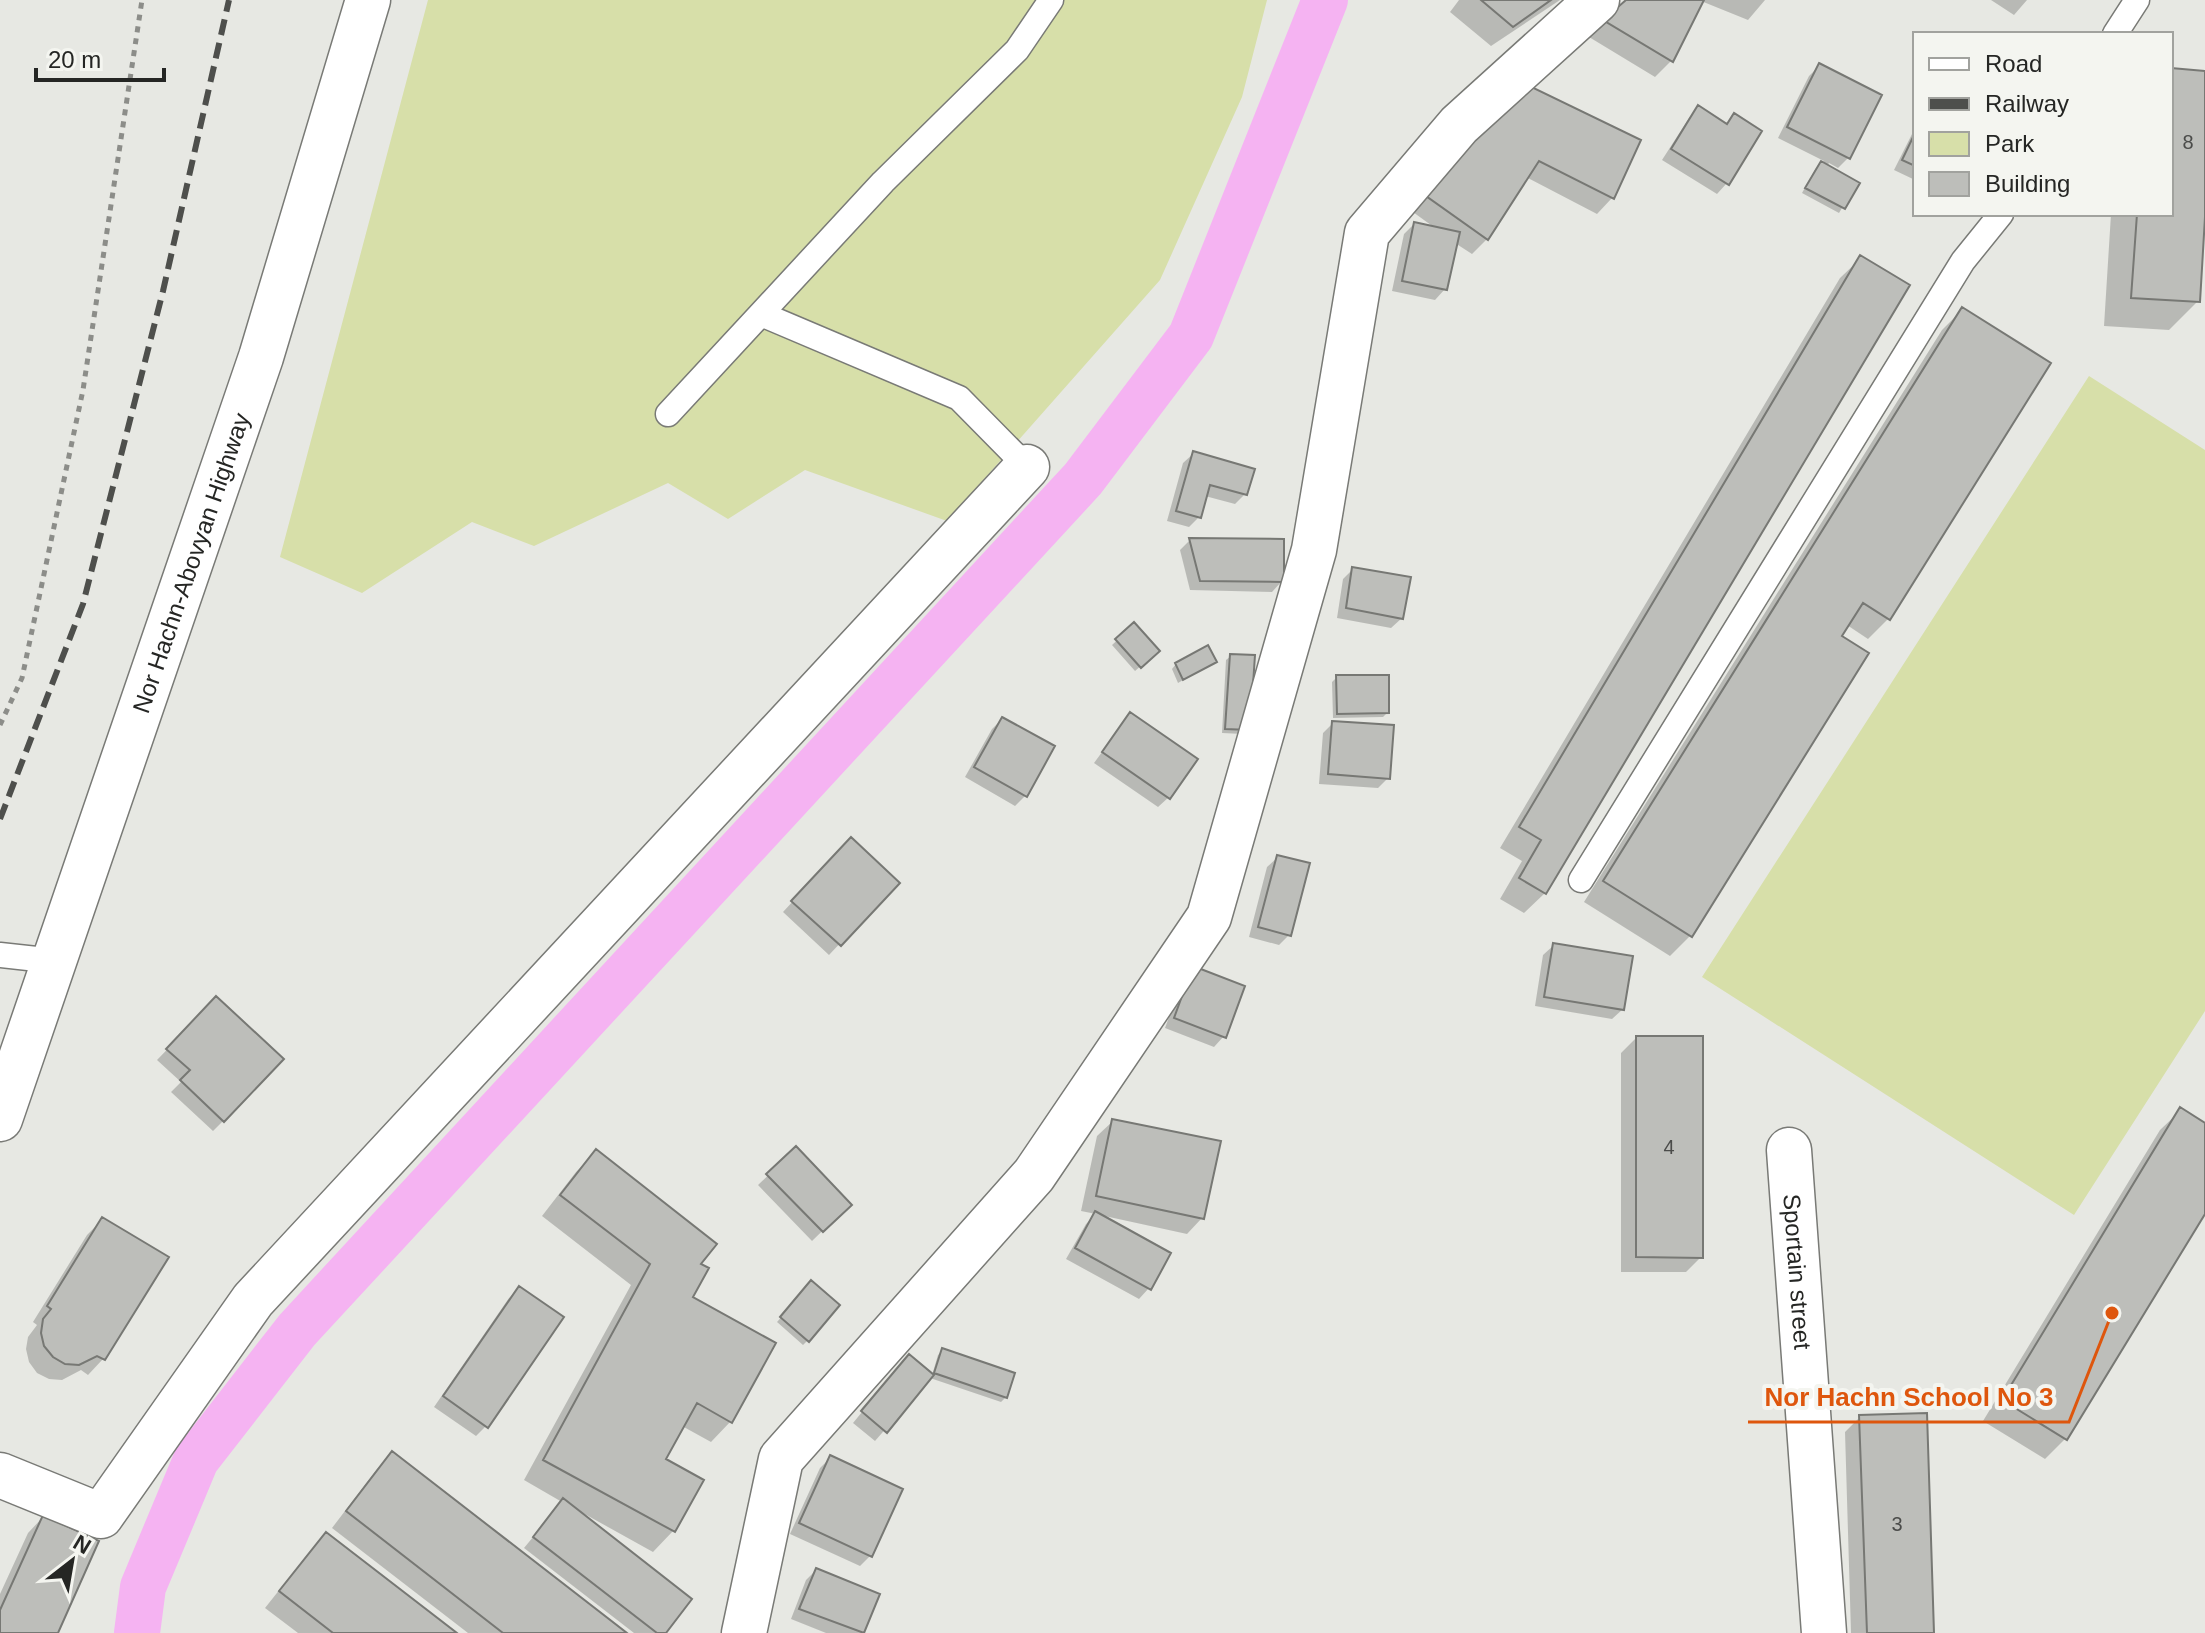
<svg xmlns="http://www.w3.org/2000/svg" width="2205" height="1633" font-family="Helvetica,sans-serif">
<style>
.green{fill:#d7dfa9}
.shadow{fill:#0003}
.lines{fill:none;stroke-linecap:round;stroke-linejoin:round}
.canal{stroke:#f5b3f2;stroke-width:46}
.building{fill:#bdbeba;stroke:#777874;stroke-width:2}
.service-casing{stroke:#797a76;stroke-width:27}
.minor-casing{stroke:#797a76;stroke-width:47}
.primary-casing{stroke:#797a76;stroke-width:47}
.path{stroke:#8c8d89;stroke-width:5;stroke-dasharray:6 6;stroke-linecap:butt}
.service{stroke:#fff;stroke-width:24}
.minor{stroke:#fff;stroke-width:44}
.primary{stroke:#fff;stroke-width:44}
.rail{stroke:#4e4f4c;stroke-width:6;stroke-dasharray:16 8;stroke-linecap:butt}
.labels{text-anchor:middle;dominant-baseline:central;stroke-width:8;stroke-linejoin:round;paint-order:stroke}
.number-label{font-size:20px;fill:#4b4c4a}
.street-label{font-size:24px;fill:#252624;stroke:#f4f5f0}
.leader{fill:none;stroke:#de560d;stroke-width:3}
.callout-dot{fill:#de560d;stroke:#f4f5f0;stroke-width:3}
.callout-label{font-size:26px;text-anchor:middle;font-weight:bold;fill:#de560d;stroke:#f4f5f0;stroke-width:8;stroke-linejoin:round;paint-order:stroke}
</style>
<rect width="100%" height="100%" fill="#e7e8e3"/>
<path class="green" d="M428,0H1267L1242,97L1160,280L947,521L805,470L728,519L668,483L534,546L472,522L362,593L280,557Z
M2089,376L2205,450V1011L2074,1215L1702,977Z"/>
<path class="shadow" d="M1459,0H1560L1491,46L1450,12Z
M1629,0H1765L1748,20L1701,1L1671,61L1655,77L1589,37Z
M1991,0H2027L2014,15Z
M1820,65L1848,158L1838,168L1829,163L1827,166L1857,183L1839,213L1802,193L1816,168L1824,161L1778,138L1809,76Z
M2171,70L2205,73V184L2198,301L2169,330L2104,326L2111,214H2171Z
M1524,85L1612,198L1597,214L1526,177L1487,239L1472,254L1455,243L1445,289L1435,300L1392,291L1404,234L1414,224L1435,228L1406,207Z
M1699,108L1725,125L1734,116L1727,183L1717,194L1662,160L1689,118Z
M1915,128V180L1894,170Z
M1861,258L1545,893L1524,913L1500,899L1522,861L1500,848L1840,278Z
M1962,310L1888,619L1868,639L1847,625L1690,936L1670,956L1584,902L1942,330Z
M1194,453L1245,494L1235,504L1205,496L1199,517L1189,527L1167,521L1183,463Z
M1190,540L1282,581L1272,592L1190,590L1180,550Z
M1353,569L1402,618L1391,628L1337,618L1343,579Z
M1134,625L1158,651L1135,671L1112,645Z
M1231,656L1243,734L1222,733L1226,660Z
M1214,662L1178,683L1172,669L1176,664Z
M1337,677L1388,712L1383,717L1333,718L1332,682Z
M1130,714L1169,797L1158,807L1094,763Z
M1002,719L1025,796L1015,806L965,777L992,729Z
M1333,723L1388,778L1378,788L1319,784L1323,733Z
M841,849L897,883L829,955L783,912Z
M1278,857L1289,935L1279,945L1249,937L1267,867Z
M1554,945L1623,1009L1612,1019L1535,1006L1543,955Z
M1183,979L1224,1036L1214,1047L1165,1028Z
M216,999L223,1121L213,1131L171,1092L181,1082L157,1060Z
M1636,1038L1701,1257L1686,1272H1621V1053Z
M2181,1110L2205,1125V1210L2065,1439L2045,1459L1983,1421L2160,1130Z
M1113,1121L1202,1218L1187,1234L1100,1215L1149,1288L1139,1299L1066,1259L1086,1224L1096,1214L1081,1211L1097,1136Z
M796,1149L849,1205L812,1241L758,1185Z
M596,1152L698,1265L690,1298L731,1421L711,1442L682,1426L664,1460L701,1480L673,1531L653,1552L581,1512L579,1514L663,1633H634L524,1548L562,1502L524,1480L631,1285L542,1216L576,1172Z
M103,1219V1359L88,1375L81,1370L62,1380L49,1379L37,1373L29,1362L26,1349L28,1337L37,1325L33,1322L87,1235Z
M519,1288L486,1426L476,1436L434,1407L509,1298Z
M807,1288L808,1340L803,1345L777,1322Z
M943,1350L1006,1397L1001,1402L930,1378L875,1441L853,1423L899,1367L932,1375L938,1355Z
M1860,1417L1932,1633H1851L1845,1432Z
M392,1454L624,1633H468L332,1528L377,1469Z
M830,1458L870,1556L860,1566L790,1534L820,1468Z
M43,1517L56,1633H0V1594L28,1533Z
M326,1534L454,1633H298L265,1608L311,1550Z
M816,1570L877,1595L862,1633H826L791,1619L806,1580Z"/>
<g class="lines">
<path class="canal" d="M137,1633L143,1587L196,1460L297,1330L1083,479L1191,336L1325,0"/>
</g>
<path class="building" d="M1481,0H1551L1513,27Z
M1626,0H1704L1673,62L1603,20Z
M1819,63L1882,95L1850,159L1787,127Z
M2171,68L2205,71V217L2200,302L2131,298L2137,214H2171Z
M1523,83L1641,140L1614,199L1539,161L1488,240L1419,191Z
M1698,105L1727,124L1734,113L1762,131L1729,185L1671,149Z
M1915,133V166L1902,160Z
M1821,161L1860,183L1845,209L1805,188Z
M1414,222L1460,232L1447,290L1402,281Z
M1860,255L1910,285L1546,894L1519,878L1541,840L1519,827Z
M1962,307L2051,363L1890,620L1863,603L1842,636L1869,653L1692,937L1603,881Z
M1193,451L1255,469L1247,495L1210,485L1201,518L1176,511Z
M1189,538L1284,539V582L1200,581Z
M1352,567L1411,577L1403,619L1346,608Z
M1134,622L1160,651L1141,668L1115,639Z
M1208,645L1217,662L1183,680L1175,663Z
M1230,654L1255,655L1250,730L1225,729Z
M1336,675H1389V713L1337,714Z
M1130,712L1198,759L1170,799L1102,752Z
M1002,717L1055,746L1027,797L974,767Z
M1332,721L1394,725L1390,779L1328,774Z
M851,837L900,883L841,946L791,901Z
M1277,855L1310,863L1291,936L1258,927Z
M1553,943L1633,956L1624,1010L1544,997Z
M1193,966L1245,986L1226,1038L1174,1018Z
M216,996L284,1059L224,1122L180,1080L190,1070L166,1049Z
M1636,1036H1703V1258L1636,1257Z
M2180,1107L2205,1123V1214L2067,1440L2002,1400Z
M1112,1119L1221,1141L1204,1219L1096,1196Z
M796,1146L852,1205L823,1232L766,1174Z
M596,1149L717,1244L701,1264L709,1268L693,1297L776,1343L732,1423L697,1403L666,1459L704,1480L675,1532L543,1460L650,1264L560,1195Z
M1095,1211L1171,1253L1151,1290L1075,1248Z
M102,1217L169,1257L105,1360L97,1356L79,1365L65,1364L53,1357L44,1346L41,1333L43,1319L51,1309L47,1306Z
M811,1280L840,1305L809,1342L780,1317Z
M519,1286L564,1317L488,1428L443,1396Z
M942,1348L1015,1373L1007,1398L934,1373Z
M909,1354L934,1375L887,1433L861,1411Z
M1927,1413L1934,1633H1867L1859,1415Z
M392,1451L627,1633H503L346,1511Z
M830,1455L903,1489L872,1557L799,1523Z
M563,1498L692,1599L666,1633H657L533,1537Z
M43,1515L99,1541L58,1633H0V1610Z
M326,1532L457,1633H333L279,1591Z
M816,1568L880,1594L864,1633L799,1609Z"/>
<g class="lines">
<defs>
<path id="service" d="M2115,34L2137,0
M761,314L959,398L1027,467
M668,414L883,182L1017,50L1051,0
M1581,880L1963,261L2001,214
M0,955L55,961"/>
<g id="minor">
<path id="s1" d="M1789,1150L1824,1633"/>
<path d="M0,1475L101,1516L253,1300L1027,467"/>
<path d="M744,1633L781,1459L1034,1175L1209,917L1314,550L1367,233L1459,125L1597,0"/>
</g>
<g id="primary">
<path id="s2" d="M0,1119L261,357L368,0"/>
</g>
</defs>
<use href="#service" class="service-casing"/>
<use href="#minor" class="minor-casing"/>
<use href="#primary" class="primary-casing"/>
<path class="path" d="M0,725L22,678L83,390L142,0"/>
<use href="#service" class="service"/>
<use href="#minor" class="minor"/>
<use href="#primary" class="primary"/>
<path class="rail" d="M0,819L83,604L163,291L229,0"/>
</g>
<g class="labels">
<g class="number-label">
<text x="2188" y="142">8</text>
<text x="1669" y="1147">4</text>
<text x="1897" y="1524">3</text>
</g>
<g class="street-label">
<text stroke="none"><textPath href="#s2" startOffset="588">Nor Hachn-Abovyan Highway</textPath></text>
<text stroke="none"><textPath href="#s1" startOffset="122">Sportain street</textPath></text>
</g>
</g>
<path class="leader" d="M2112 1313L2069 1422H1748"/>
<circle class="callout-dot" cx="2112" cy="1313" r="8"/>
<g class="callout-label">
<text x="1909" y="1406">Nor Hachn School No 3</text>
</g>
<rect x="1913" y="32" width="260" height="184" fill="#f4f5f0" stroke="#a1a29e" stroke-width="2"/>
<rect x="1929" y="58" width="40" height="12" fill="#ffffff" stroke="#a1a29e" stroke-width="2"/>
<text x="1985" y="72" font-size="24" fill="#252624">Road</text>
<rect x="1929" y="98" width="40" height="12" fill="#4e4f4c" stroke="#a1a29e" stroke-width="2"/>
<text x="1985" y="112" font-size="24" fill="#252624">Railway</text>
<rect x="1929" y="132" width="40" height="24" fill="#d7dfa9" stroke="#a1a29e" stroke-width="2"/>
<text x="1985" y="152" font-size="24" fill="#252624">Park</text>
<rect x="1929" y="172" width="40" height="24" fill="#bdbeba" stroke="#a1a29e" stroke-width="2"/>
<text x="1985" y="192" font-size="24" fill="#252624">Building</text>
<g transform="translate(72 1561) rotate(31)" stroke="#f4f5f0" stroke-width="6" paint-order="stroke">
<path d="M0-6L14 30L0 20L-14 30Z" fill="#252624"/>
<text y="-12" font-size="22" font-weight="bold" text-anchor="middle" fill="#252624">N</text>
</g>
<path d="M36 68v12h128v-12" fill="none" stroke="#252624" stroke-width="4"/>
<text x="48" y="68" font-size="24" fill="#252624" stroke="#f4f5f0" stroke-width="6" paint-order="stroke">20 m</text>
</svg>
